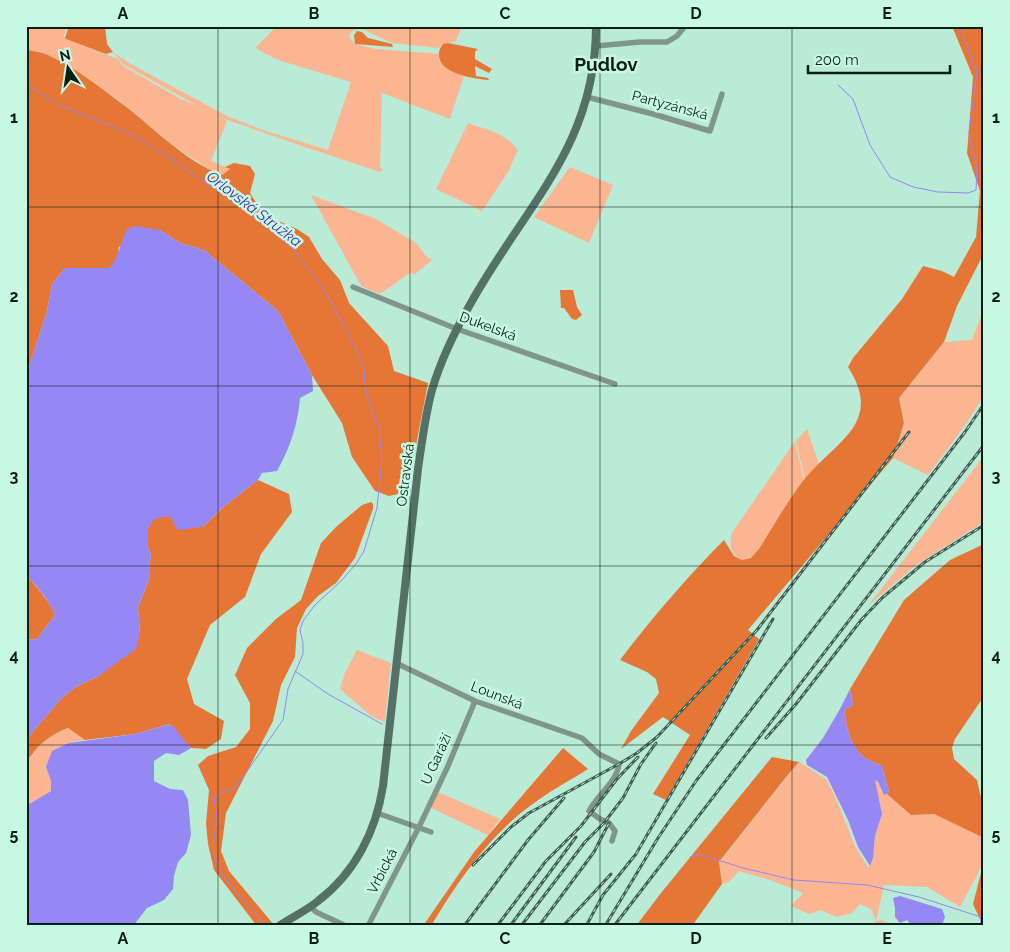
<svg xmlns="http://www.w3.org/2000/svg" width="1010" height="952" font-family="Raleway,sans-serif">
<style>
.green{fill:#fbb591}
.forest{fill:#e57636}
.water{fill:#9587f4}
.lines{fill:none;stroke-linecap:round;stroke-linejoin:round}
.stream{stroke:#9587f4;stroke-width:1}
.minor{stroke:#80958c;stroke-width:5.5}
.secondary{stroke:#537165;stroke-width:8}
.rail-casing{stroke:#415e52;stroke-width:3}
.rail{stroke:#c6f8e3;stroke-width:1;stroke-dasharray:4;stroke-linecap:butt}
.grid{fill:none;stroke:#0b1f17;stroke-width:1;stroke-opacity:0.55}
.labels{text-anchor:middle;dominant-baseline:central;stroke-width:5;stroke-linejoin:round;paint-order:stroke}
.street-label{font-size:14px;fill:#0b1f17;stroke:#c6f8e3}
.water-label{font-size:15px;font-style:italic;fill:#4c2aa8;stroke:#c6f8e3}
.district-label{font-size:19px;font-weight:bold;fill:#0b1f17;stroke:#c6f8e3}
.neatline{fill:none;stroke:#0b1f17;stroke-width:2}
.grid-label{font-size:16px;text-anchor:middle;font-weight:bold;fill:#0b1f17}
</style>
<rect width="100%" height="100%" fill="#b9ebd6"/>
<path class="green" d="M26,26H64L66,28L64,37L66,39L118,59L123,66L181,99L198,106L123,64L113,52L129,63L229,117L266,131L328,150L351,82L278,60L255,48L277,26H462L456,41L443,44L439,48L392,43L362,29L352,31L349,37L355,44L376,49L439,54V60L458,74L464,76L450,119L382,93L380,167L383,169L380,172L311,149L222,118L227,121L211,161L230,169L222,175L213,172L172,145L118,100L72,69L46,54L36,53L26,49Z
M468,123C488,130 505,133 518,150L508,172L482,211L436,189Z
M570,167L613,185L589,243L534,217Z
M311,195L376,219L416,243L427,257L432,260L414,275L411,272L380,294L363,287L360,284Z
M984,309V396L964,427L928,475L893,458L904,423L899,398L944,342L972,340Z
M807,429L819,464L805,480L796,441Z
M795,441L804,481L759,549L751,558L742,560C730,553 729,546 732,533Z
M984,456V522L915,566L868,606Z
M357,650L391,663L385,722L371,716L340,689L345,673Z
M69,728L85,740L69,743L46,767L51,781V791L26,806C26,796 24,771 27,762C33,745 52,734 69,728Z
M799,762L826,779L835,796L855,846L868,867L870,866L873,858L875,836L882,814L875,782L876,779L884,795L887,794L911,815L934,814L984,838L983,864L960,907L927,887L884,885L876,921L882,920L894,926H872L876,921L871,909L860,904L852,913L836,917L821,910L809,914L791,906L803,893L773,881L739,871L729,882L722,884L719,863L786,777Z
M438,792L500,819L488,835L431,808Z"/>
<path class="forest" d="M69,26H105L107,44L113,52L106,54L66,39L65,38Z
M952,26H984V253L957,306L944,342L899,398L904,423L893,458L748,630L759,639L666,800L653,794L690,735L663,717L621,749L631,731L659,693L656,679L647,672L620,660C652,618 687,577 724,540L734,556L742,560L751,558L759,549C773,527 787,502 803,481C834,442 885,424 848,367L853,358L902,299L923,266L942,271L954,277L976,237L980,191L967,153L973,77Z
M357,31L362,32L368,38L392,44L393,47L355,44L354,35Z
M448,43L478,49L475,52V59L492,69L489,73L475,66L476,76L488,78L489,80C475,79 439,74 439,55C439,50 440,48 443,44Z
M26,49C33,52 42,52 48,55C76,68 101,88 125,106C156,130 185,161 222,175L230,169L225,167L234,163L250,166L255,174L250,193L260,209L267,216L297,229L309,237L322,259L340,280L349,303L388,346L394,371L428,383L407,492L389,496L375,491L352,457L342,423L312,375L278,311L204,250L180,243L160,230L119,247L117,259L110,268H65L52,284L47,311L26,377Z
M560,290H573L577,307L582,315L576,320L572,319L564,308H561Z
M258,480L289,494L292,512L261,554L245,597L210,625L187,679L194,704L224,721L221,739L206,749L191,748L170,724L135,734L85,740L68,728C49,735 37,745 26,763V740L60,700L74,688L99,676L140,632L138,608L150,577L149,569L151,555L148,547V528L154,518L170,516L203,527L222,508Z
M371,502L373,504V509L355,558L336,583L318,596L306,609L297,628L295,657L281,685L273,721L226,813L221,851L229,871L274,925L257,926L214,870L208,844L206,823L209,790L198,765L208,756L236,747L250,729V703L235,675L247,648L276,619L301,600L321,543L336,527L362,505Z
M984,544V696L955,739L952,748L954,759L977,780L984,811V838L934,814L911,815L887,794L889,791L882,766C877,763 872,762 867,759C851,750 846,726 844,710L853,705L850,689L904,600L950,560Z
M26,573C36,588 49,599 55,615L37,639L26,640Z
M563,748L588,769C569,781 548,792 530,806C488,837 458,881 431,926H423L474,852Z
M772,757L799,762L786,777L719,862L722,884L692,926H636L661,893Z
M984,861V926H983L973,904Z"/>
<path class="water" d="M135,226L160,230L180,243L204,250L278,311L312,375L313,391L300,398C298,424 290,448 277,471L262,473L258,480L222,508L203,527L177,530L170,516L154,519L148,528V547L151,555L149,569L150,577L138,608L140,632L136,649L99,676L74,688L60,700L26,740V640L37,639L55,615C49,599 36,587 26,573V377L47,311L52,284L65,268H110C118,257 121,243 127,229Z
M850,689L853,705L844,710C846,726 851,750 867,759C872,762 877,763 882,766L889,791L887,794L884,795L878,782L875,780L882,814L875,836L873,858L870,866L858,847L848,820L827,777L807,765L806,760L823,738L840,709Z
M171,724L191,748L179,755L166,753L154,761V781L170,789L183,790L188,800L191,835L186,853L178,862L174,876L173,889L164,900L147,908L133,926H26V806L51,791V781L46,767L52,751L69,743L135,734Z
M900,896L942,909L945,917L942,925L912,926L907,920L900,923L895,917V908L893,898Z"/>
<g class="lines">
<path class="stream" d="M26,85L38,91L59,105L131,134L166,155L238,205L293,248L327,294L360,357L364,369L365,385L368,399L379,428L382,459L377,508L364,551L356,564L341,581L315,605L303,621L300,630L303,643V654L288,689L283,720L236,787L215,796C213,804 217,811 217,819C216,830 212,844 214,854C220,881 250,905 267,926
M838,85L853,99L870,145L890,177L913,187L938,192L968,193L976,190L977,168L969,133L977,71L959,26
M295,671L328,694L382,724
M690,857L699,854L743,868L794,880L867,885L919,897L981,917L980,926"/>
<path class="minor" d="M596,46L640,42H667L677,36L685,26
M587,97L653,114L710,131L722,94
M353,287L457,329L615,384
M396,663L475,701L582,738L599,754L619,764C617,782 597,795 589,811L600,819L609,823L615,831L612,841
M377,813L431,832
M311,907L316,912L346,926
M368,926L419,827L448,766L475,701"/>
<path class="secondary" d="M279,926C292,917 306,911 318,901C355,873 376,831 383,786L418,469C422,442 425,416 432,390C441,359 456,329 472,301C526,205 596,145 596,26"/>
<defs>
<path id="rail" d="M766,738L796,704L862,619L882,598L925,562L984,525
M473,865L511,827L529,813L619,764L637,753L657,737L757,630L909,432
M464,926L528,840L564,798
M497,926L546,861L581,826L617,779L638,757
M510,926L576,837
M521,926L585,842L604,823L623,798L641,764L656,743
M539,926L594,852L609,823
M563,926L611,874
M586,926L603,895L636,854L773,619
M605,926L658,838L696,781L965,432L984,404
M614,926L984,445"/>
</defs>
<use href="#rail" class="rail-casing"/>
<use href="#rail" class="rail"/>
</g>
<path class="grid" d="M218,26V926M410,26V926M600,26V926M792,26V926M26,207H984M26,386H984M26,566H984M26,745H984"/>
<g class="labels">
<g class="street-label">
<text transform="translate(670 105) rotate(15)">Partyzánská</text>
<text transform="translate(488 326) rotate(20)">Dukelská</text>
<text transform="translate(405 475) rotate(-83)">Ostravská</text>
<text transform="translate(497 695) rotate(21)">Lounská</text>
<text transform="translate(436 759) rotate(-66)">U Garáží</text>
<text transform="translate(382 871) rotate(-63)">Vrbická</text>
</g>
<g class="water-label">
<text transform="translate(254 209) rotate(37)">Orlovská Stružka</text>
</g>
<g class="district-label">
<text x="606" y="64">Pudlov</text>
</g>
</g>
<rect width="1010" height="952" fill="none" stroke="#c6f8e3" stroke-width="55"/>
<g transform="translate(68 68) rotate(347)" stroke="#c6f8e3" stroke-width="4" paint-order="stroke">
<path d="M0-4L9 19L0 12L-9 19Z" fill="#0b1f17"/>
<text y="-8" font-size="14" font-weight="bold" text-anchor="middle" fill="#0b1f17">N</text>
</g>
<path d="M808 65v8h142v-8" fill="none" stroke="#0b1f17" stroke-width="2.5"/>
<text x="815" y="65" font-size="15" fill="#0b1f17" stroke="#c6f8e3" stroke-width="4" paint-order="stroke">200 m</text>
<rect x="28" y="28" width="954" height="896" class="neatline"/>
<g class="grid-label">
<text x="123" y="19">A</text>
<text x="314" y="19">B</text>
<text x="505" y="19">C</text>
<text x="696" y="19">D</text>
<text x="887" y="19">E</text>
<text x="14" y="123">1</text>
<text x="996" y="123">1</text>
<text x="14" y="302">2</text>
<text x="996" y="302">2</text>
<text x="14" y="482">3</text>
<text x="996" y="482">3</text>
<text x="14" y="661">4</text>
<text x="996" y="661">4</text>
<text x="14" y="840">5</text>
<text x="996" y="840">5</text>
<text x="123" y="944">A</text>
<text x="314" y="944">B</text>
<text x="505" y="944">C</text>
<text x="696" y="944">D</text>
<text x="887" y="944">E</text>
</g>
</svg>
